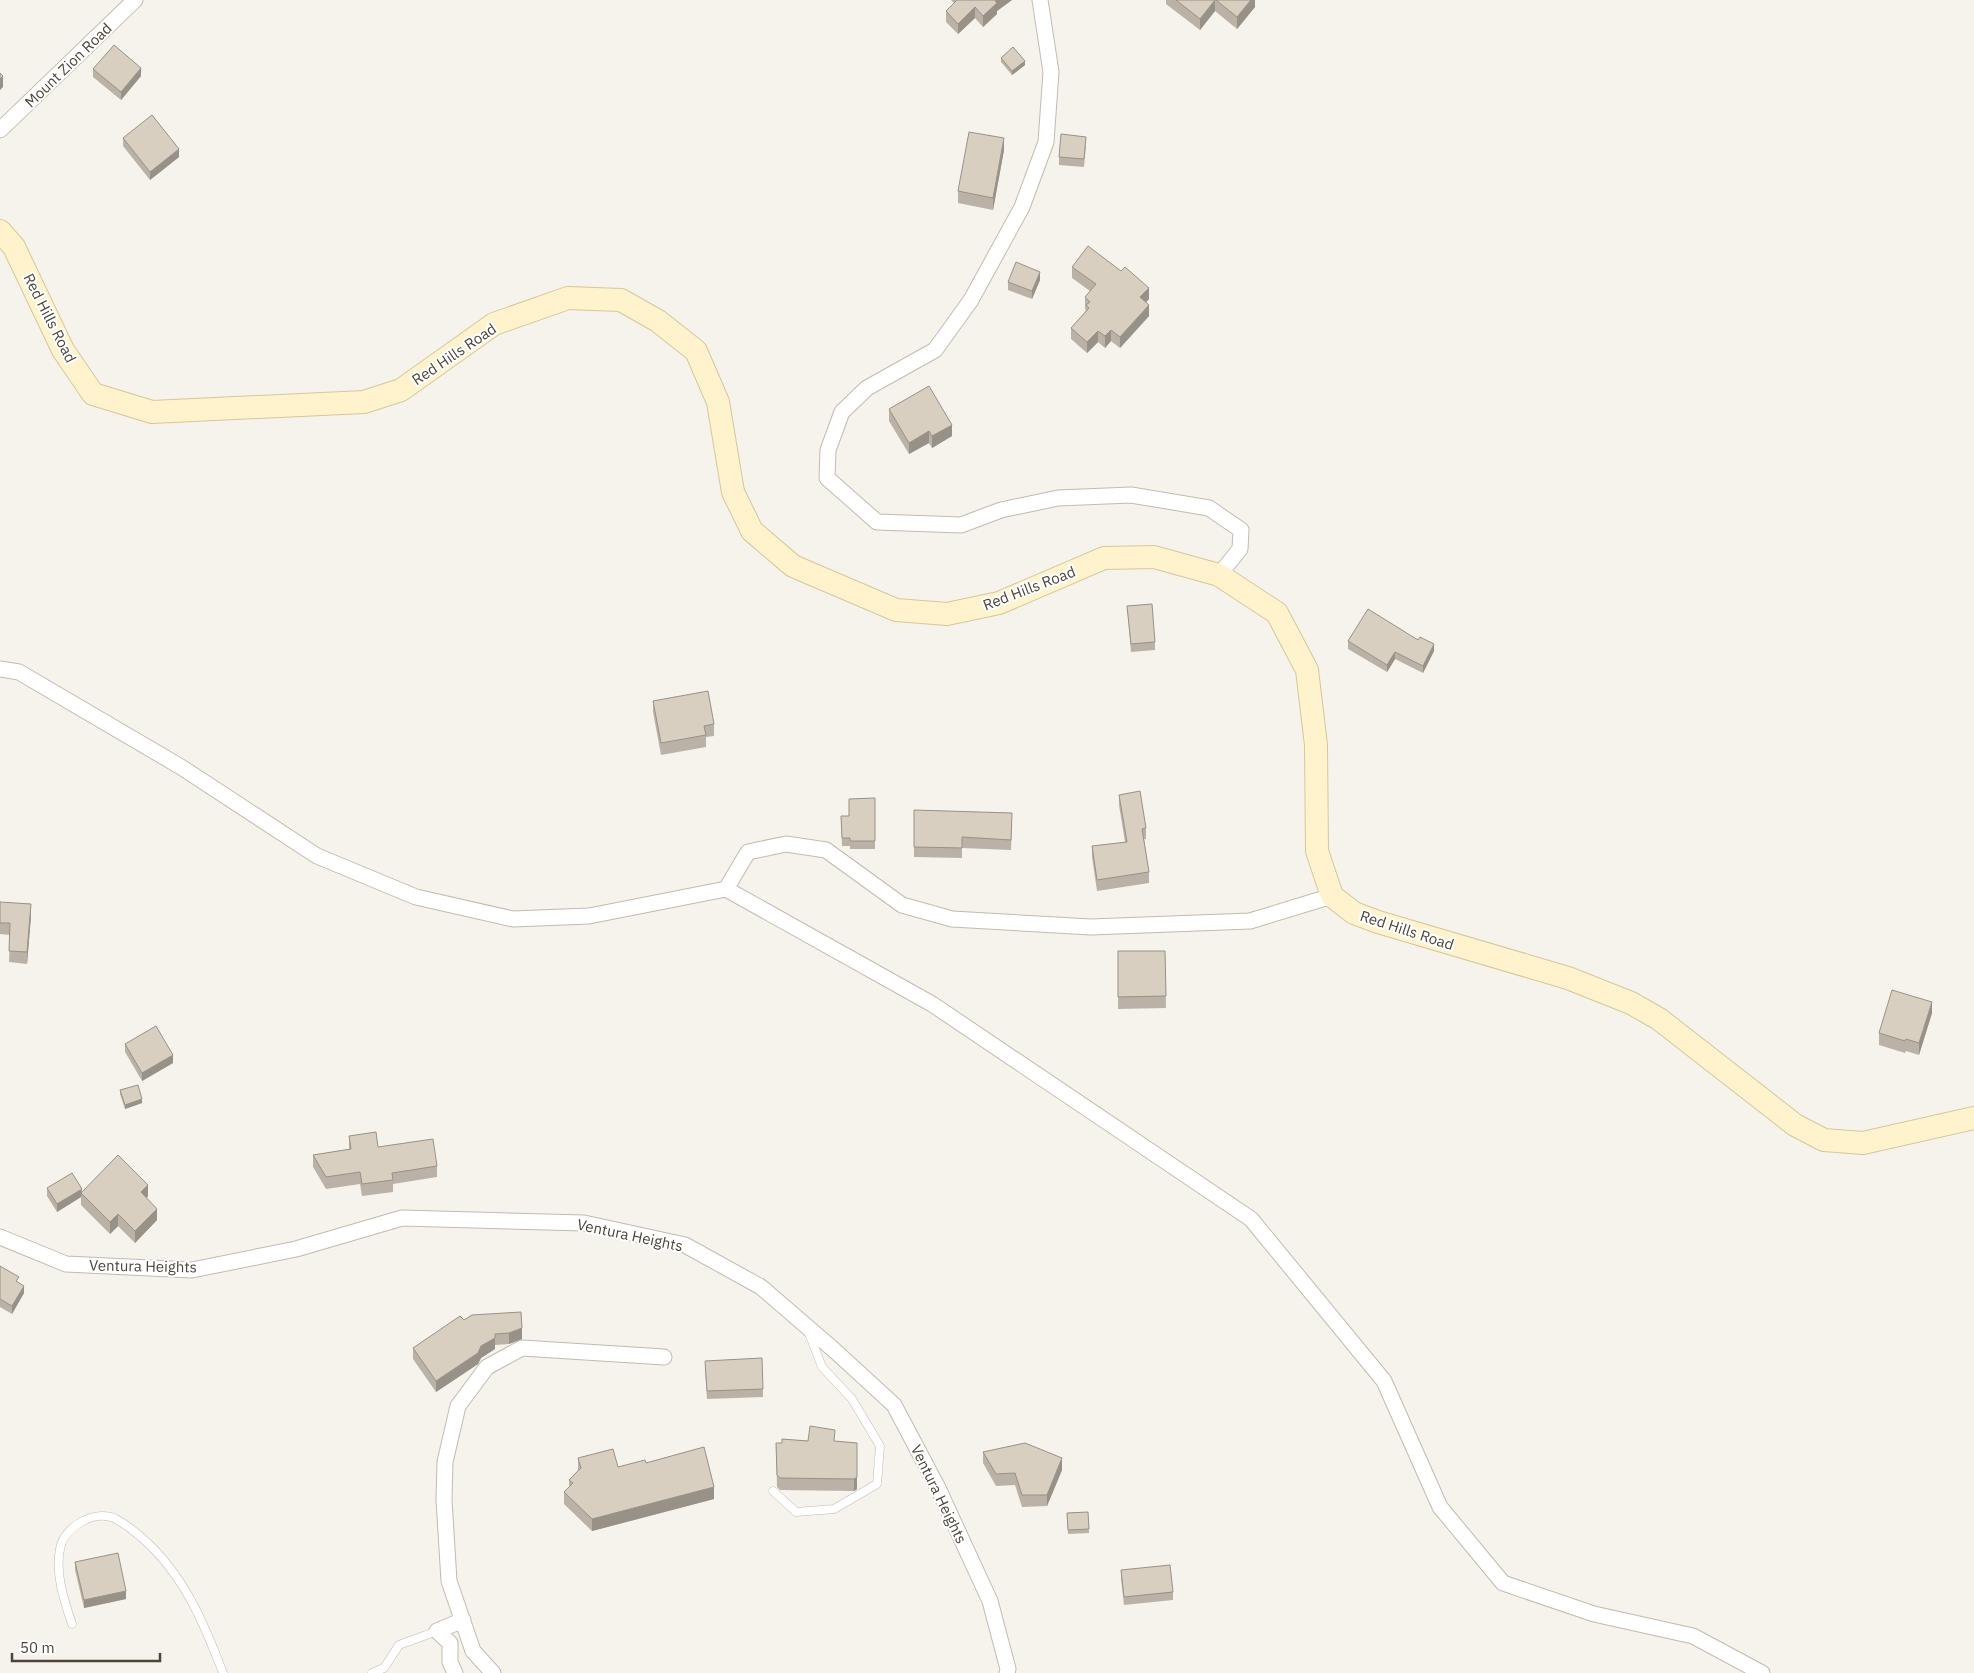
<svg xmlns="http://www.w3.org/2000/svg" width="1974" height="1673" font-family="'IBM Plex Sans',sans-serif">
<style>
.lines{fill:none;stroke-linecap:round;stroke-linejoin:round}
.service-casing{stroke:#c2bbae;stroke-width:9}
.minor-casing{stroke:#c2bbae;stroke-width:17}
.secondary-casing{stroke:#d6c79b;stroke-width:24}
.service{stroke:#fff;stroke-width:8}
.minor{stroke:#fff;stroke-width:15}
.secondary{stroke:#fff3cd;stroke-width:22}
.wall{fill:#bab2a6}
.shaded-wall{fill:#979187}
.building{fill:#d8cfc1;stroke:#979187}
.labels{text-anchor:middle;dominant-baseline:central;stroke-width:4;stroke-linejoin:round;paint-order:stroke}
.street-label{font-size:15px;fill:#4b4439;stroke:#fff}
</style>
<rect width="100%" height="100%" fill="#f6f3ec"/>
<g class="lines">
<defs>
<path id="service" d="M773,1491L796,1512L834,1509L877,1484L880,1446L852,1399L822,1367L809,1333
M72,1624C64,1600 55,1574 60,1549C64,1526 95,1509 116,1519C125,1524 134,1531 141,1537C183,1573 204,1623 223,1673
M372,1673L384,1668L399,1645L437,1631"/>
<path id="minor" d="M1040,0L1051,72L1046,142L1022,207L971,300L935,350L867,388L842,412L828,450L827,478L877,522L961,525L1001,510L1058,498L1131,495L1209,508L1241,530L1240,549L1219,575
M0,130L135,0
M0,669L19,672L181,767L317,856L416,897L513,919L589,916L726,889L748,852L786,844L826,850L902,905L952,919L1091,927L1250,921L1332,896
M726,889L932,1004L1251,1219L1384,1381L1440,1507L1503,1583L1594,1614L1693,1636L1762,1673
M0,1237L66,1264L192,1270L296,1249L402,1218L584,1223L685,1245L761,1287L834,1350L894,1405L938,1488L990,1601L1008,1669L1007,1673
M455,1673L450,1662V1643L437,1631L463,1620
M493,1673L473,1651L449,1581L444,1500L445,1462L458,1406L487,1367L522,1348L664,1357"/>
<path id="secondary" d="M0,231L14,247L63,350L93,394L152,412L364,402L401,390L494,324L568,298L621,300L658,321L696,351L718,402L733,492L752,531L793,566L896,610L947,614L999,603L1104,558L1154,557L1219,575L1277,613L1307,670L1316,745L1317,851L1332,896L1354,913L1378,922L1568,978L1631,1003L1659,1019L1795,1125L1824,1140L1863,1143L1974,1118"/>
</defs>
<use href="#service" class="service-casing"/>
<use href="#minor" class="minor-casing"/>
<use href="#secondary" class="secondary-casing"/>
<use href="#service" class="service"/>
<use href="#minor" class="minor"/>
<use href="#secondary" class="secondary"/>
</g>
<path class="wall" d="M951,0H1012L997,11V14L983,27L975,18L958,34L946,22V11L954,3Z
M1166,0H1255V7L1237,29L1215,11L1200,30L1166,4Z
M1001,58L1025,65L1012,75L1001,62Z
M93,69L141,76L121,100L93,77Z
M123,138L179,157L150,180L123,146Z
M1086,145L1084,167L1059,165V157Z
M1004,150L993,210L958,203V191Z
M1072,267L1149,299L1146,302L1149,316L1120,348L1111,341L1105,348L1098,342L1087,353L1071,339V328L1086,311L1085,308V297L1090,291L1072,278Z
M1040,280L1032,299L1008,290V282Z
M889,409L952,436L932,448L929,443L909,454L889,421Z
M1127,606L1155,642V650L1131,652Z
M1348,641L1434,651L1423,673L1395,659L1387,672L1348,649Z
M653,701L714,724V736L706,737V747L661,755L653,712Z
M1119,795L1146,828V839H1144L1149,872V883L1097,891L1092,857V846L1125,842L1119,805Z
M875,798V849H850V846H842L841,816H849Z
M914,810L1012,824L1011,850L962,848V858L914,857Z
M0,902L31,916L27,964L9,962L10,935L0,934Z
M1118,951H1165L1166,1008L1118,1009Z
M1932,1013L1919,1055L1906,1051L1905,1053L1879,1045V1033Z
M125,1044L173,1063L142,1081L125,1052Z
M120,1090L142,1103L125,1109L120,1094Z
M349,1136L378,1147L437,1166V1177L393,1184V1192L362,1196L360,1184L326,1189L313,1167V1155L349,1149Z
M47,1188L82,1193L148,1196L147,1198L157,1220L135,1243L118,1226L110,1234L81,1205V1197L57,1212L47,1196Z
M0,1266L19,1283L24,1293L12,1314L0,1307Z
M472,1315L522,1339L509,1344L495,1345V1349L481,1358L478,1364L436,1392L413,1359V1348L464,1320Z
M705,1369L763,1389V1397L707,1399Z
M782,1439L808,1441H835L857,1443V1489L854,1491L780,1490L777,1487L776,1443H782Z
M983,1452L1062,1470L1047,1506L1022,1507L1015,1485L996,1486L983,1463Z
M578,1458L618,1467L646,1463L714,1499L592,1531L564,1504V1492L569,1487V1480L578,1470Z
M1088,1512L1089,1533L1068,1534L1067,1513Z
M75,1562L126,1599L84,1608L75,1570Z
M1121,1570L1173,1592V1600L1124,1605L1121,1578Z"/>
<path class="shaded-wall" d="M997,0H1012L997,11V14L983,27V16Z
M1215,0V11L1200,30V19Z
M1251,0H1255V7L1237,29V17Z
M975,7V18L958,34V24Z
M1025,61V65L1012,75V71Z
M141,68V76L121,100V92Z
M3,76V87L0,90V79Z
M1004,138V150L993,210V198Z
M179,149V157L150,180V172Z
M1040,272V280L1032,299V291Z
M1149,288V299L1140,309V297Z
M1149,305V316L1120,348V337Z
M1111,330V341L1105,348V336Z
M1098,331V342L1087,353V342Z
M952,425V436L932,448V436Z
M929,431V443L909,454V443Z
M1434,644V651L1423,673V666Z
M1395,652V659L1387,672V665Z
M31,904V916L27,964V952Z
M1932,1002V1013L1919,1055V1043Z
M173,1055V1063L142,1081V1073Z
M142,1099V1103L125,1109V1105Z
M148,1185V1196L141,1204V1192Z
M82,1189L81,1197L57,1212V1204Z
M157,1209V1220L135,1243V1231Z
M118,1214V1226L110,1234V1222Z
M24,1286V1293L12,1314V1306Z
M522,1328V1339L509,1344V1333Z
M495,1338V1349L481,1358L478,1364L436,1392V1381L481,1346Z
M1062,1458V1470L1047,1506V1495Z
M857,1477V1489L854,1491V1479Z
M714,1487V1499L592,1531V1519Z
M126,1591V1599L84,1608V1600Z"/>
<path class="building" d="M957,0H997L995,1L997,3L983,16L975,7L958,24L946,11Z
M1176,0H1215L1200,19Z
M1216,0H1251L1237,17Z
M114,45L141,68L121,92L93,69Z
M1013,47L1025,61L1012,71L1001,58Z
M0,73L3,76L0,79Z
M152,115L179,149L150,172L123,138Z
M969,132L1004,138L993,198L958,191Z
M1061,134L1086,137L1084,159L1059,157Z
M1088,246L1121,271L1125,267L1149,288L1140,297L1149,305L1120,337L1111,330L1105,336L1098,331L1087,342L1071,328L1089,308L1086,305L1090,302L1085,297L1096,284L1072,267Z
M1016,262L1040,272L1032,291L1008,282Z
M929,386L952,425L932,436L929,431L909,443L889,409Z
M1152,604L1155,642L1131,644L1127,606Z
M1368,609L1418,640L1420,637L1434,644L1423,666L1395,652L1387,665L1348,641Z
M708,691L714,724L704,726L706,735L661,743L653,701Z
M1140,791L1146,828L1142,829L1149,872L1097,880L1092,846L1127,842L1119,795Z
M875,798V841H850V838H842L841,816H849V799Z
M914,810L1012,813L1011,840L962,837V848L914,847Z
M0,902L31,904L27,952L9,951L10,923H0Z
M1118,951H1165L1166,996L1118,997Z
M1892,990L1932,1002L1919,1043L1906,1039L1905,1041L1879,1033Z
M156,1026L173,1055L142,1073L125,1044Z
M138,1085L142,1099L125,1105L120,1090Z
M376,1132L378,1147L433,1139L437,1166L392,1173L393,1180L362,1184L360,1172L326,1177L313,1155L351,1149L349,1136Z
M118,1155L148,1185L141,1192L157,1209L135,1231L118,1214L110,1222L81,1193Z
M72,1173L82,1189L57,1204L47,1188Z
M0,1266L19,1277L16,1281L24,1286L12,1306L0,1299Z
M521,1312L522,1328L509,1333L495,1334V1338L481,1346L478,1353L436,1381L413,1348L460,1316L464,1320L472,1315Z
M762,1358L763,1389L707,1391L705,1361Z
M810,1426L835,1430L834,1441L857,1443V1477L854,1479L780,1478L777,1475L776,1443H782V1439L808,1441Z
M1025,1443L1062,1458L1047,1495H1022L1015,1473L996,1474L983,1452Z
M704,1447L714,1487L592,1519L564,1492L573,1483L569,1480L581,1468L578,1458L613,1449L618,1467L645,1460L646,1463Z
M1088,1512L1089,1529L1068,1530L1067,1513Z
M118,1553L126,1591L84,1600L75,1562Z
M1170,1565L1173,1592L1124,1597L1121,1570Z"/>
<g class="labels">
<g class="street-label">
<text transform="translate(68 65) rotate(-44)">Mount Zion Road</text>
<text transform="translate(50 318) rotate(63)">Red Hills Road</text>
<text transform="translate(454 354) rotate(-34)">Red Hills Road</text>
<text transform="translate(1029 588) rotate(-21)">Red Hills Road</text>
<text transform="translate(1407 930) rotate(18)">Red Hills Road</text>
<text transform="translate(630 1235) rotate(12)">Ventura Heights</text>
<text transform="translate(143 1266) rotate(1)">Ventura Heights</text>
<text transform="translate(939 1494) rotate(64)">Ventura Heights</text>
</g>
</g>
<path d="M12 1653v8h148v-8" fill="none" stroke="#4b4439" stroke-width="2.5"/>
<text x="20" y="1653" font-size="15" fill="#4b4439" stroke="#ffffff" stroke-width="4" paint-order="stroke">50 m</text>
</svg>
